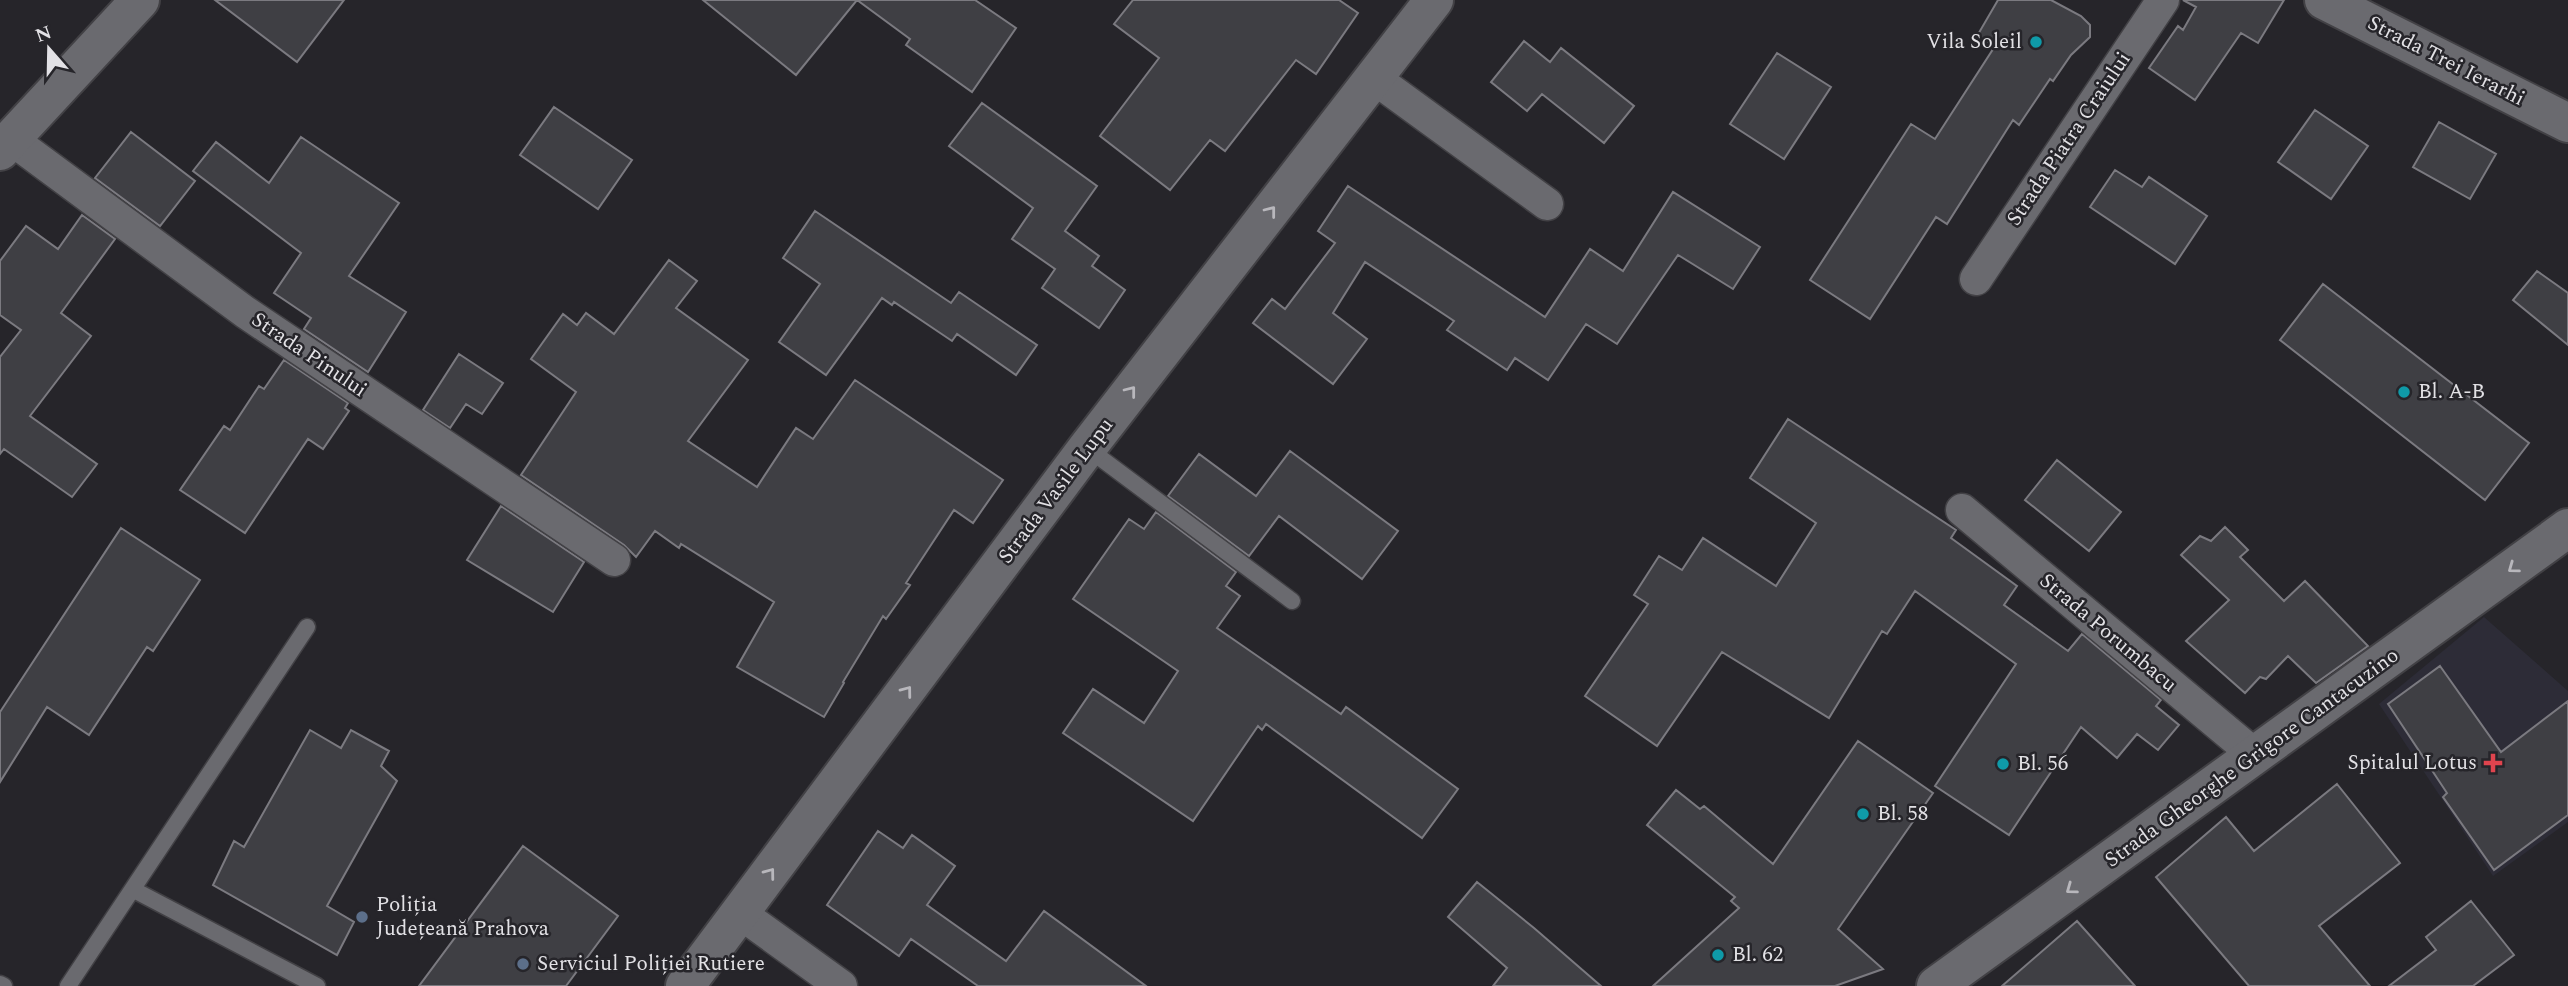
<svg xmlns="http://www.w3.org/2000/svg" width="2568" height="986" font-family="Spectral,serif">
<style>
.built{fill:#2d2c37}
.building{fill:#3f3f44;stroke:#7b7a80;stroke-width:2}
.lines{fill:none;stroke-linecap:round;stroke-linejoin:round}
.lane-casing{stroke:#424145;stroke-width:19}
.street-casing{stroke:#424145;stroke-width:35}
.secondary-casing{stroke:#424145;stroke-width:42}
.lane{stroke:#6a6a6f;stroke-width:16}
.street{stroke:#6a6a6f;stroke-width:32}
.secondary{stroke:#6a6a6f;stroke-width:38}
.oneway{stroke:#b8b7bc}
.culture-dot{fill:#0f9aa8;stroke:#26252a;stroke-width:2.5}
.health-dot{fill:#e0444e;stroke:#26252a;stroke-width:2.5}
.service-dot{fill:#5c6f8a;stroke:#26252a;stroke-width:2.5}
.labels{text-anchor:middle;dominant-baseline:central;stroke-width:5;stroke-linejoin:round;paint-order:stroke}
.poi-label{font-size:21px;fill:#e2e1e5;stroke:#26252a;text-anchor:start}
.street-label{font-size:21px;fill:#e2e1e5;stroke:#26252a}
</style>
<rect width="100%" height="100%" fill="#26252a"/>
<path class="built" d="M2484,617L2568,691V822L2493,876L2379,704Z"/>
<path class="building" d="M215,0H344L297,62Z
M703,0H975L1016,28L972,92L906,45L910,39L857,0L796,75Z
M1133,0H1339L1358,13L1316,74L1296,60L1225,151L1210,140L1170,190L1100,136L1159,58L1114,24Z
M1998,0H2051L2081,16L2090,25V37L2071,55L2053,81L2050,79L2019,125L2013,120L1947,224L1936,217L1870,319L1810,280L1911,124L1935,139L1995,46L1977,36Z
M2183,0H2284L2258,43L2241,33L2195,100L2149,68L2178,26L2183,30L2196,7Z
M1524,41L1550,62L1561,48L1634,106L1604,143L1542,94L1527,111L1491,82Z
M1777,53L1831,87L1784,159L1730,124Z
M982,103L1097,186L1065,231L1099,256L1092,266L1125,290L1099,328L1042,288L1055,269L1012,239L1033,208L949,146Z
M554,107L632,160L598,209L520,155Z
M2315,110L2368,146L2331,199L2278,162Z
M2439,122L2496,154L2470,199L2413,167Z
M131,132L195,181L160,226L95,178Z
M301,137L399,203L349,276L406,312L368,372L304,329L311,318L274,293L301,253L193,171L216,142L269,183Z
M2115,170L2142,187L2149,177L2207,216L2175,264L2090,207Z
M1348,186L1545,317L1590,249L1623,271L1673,192L1760,247L1733,289L1678,255L1617,344L1586,324L1548,380L1515,358L1507,370L1447,330L1454,321L1365,262L1333,313L1367,339L1333,384L1253,323L1272,299L1285,309L1335,243L1318,231Z
M815,211L951,303L959,292L1037,345L1016,375L957,334L952,341L894,302L892,305L882,298L826,375L779,342L820,284L783,258Z
M82,215L115,239L61,313L91,336L30,416L97,464L72,497L4,449L0,454V357L21,330L0,315V261L26,226L58,249Z
M669,260L697,281L676,308L748,360L688,441L757,487L796,428L813,439L855,380L1003,480L973,523L954,510L906,583L910,585L886,619L883,616L843,682L844,683L824,717L737,667L774,602L681,544L679,548L655,531L636,557L624,545L521,475L576,392L531,359L563,314L577,325L586,313L614,334Z
M2537,271L2568,293V345L2513,300Z
M2323,284L2529,443L2485,500L2280,340Z
M459,354L503,383L482,414L466,404L450,428L423,410Z
M284,360L348,403L345,408L349,411L323,449L308,439L245,533L180,490L224,426L230,430L259,386L264,389Z
M1788,419L1956,530L1951,538L2017,586L2004,605L2068,651L2082,634L2161,700L2156,706L2179,725L2158,750L2137,734L2117,758L2081,727L2009,835L1935,786L2016,664L1915,591L1887,634L1882,631L1829,718L1722,652L1657,746L1585,696L1648,604L1634,595L1659,556L1682,570L1703,538L1776,586L1816,523L1750,478Z
M1290,451L1398,531L1362,579L1279,516L1249,556L1168,496L1199,454L1256,496Z
M2057,460L2121,512L2089,551L2025,500Z
M501,506L584,562L553,612L467,560Z
M1156,512L1236,572L1226,586L1240,596L1217,628L1341,714L1346,707L1458,789L1422,838L1266,724L1262,730L1258,726L1193,821L1063,733L1093,689L1144,723L1178,671L1073,599L1129,519L1144,529Z
M2225,527L2248,550L2240,557L2284,601L2305,581L2368,646L2316,683L2288,656L2266,679L2260,677L2245,693L2186,641L2229,600L2181,555L2200,536L2211,541Z
M121,528L200,580L153,651L147,647L89,735L47,707L0,782V712Z
M2440,666L2501,752L2568,701V815L2494,870L2443,797L2447,793L2388,704Z
M310,730L341,748L351,730L389,751L381,766L397,781L327,906L354,922L337,955L213,885L234,841L244,847Z
M1858,741L1933,793L1838,929L1883,969L1835,986H1653L1739,908L1731,901L1735,897L1647,825L1676,790L1700,809L1704,806L1773,864Z
M2337,784L2400,863L2319,926L2370,986H2249L2156,877L2226,817L2254,851Z
M878,831L903,848L912,835L955,866L927,905L1006,961L1044,911L1146,986H978L911,939L899,956L827,905Z
M523,846L618,916L566,986H419Z
M1477,882L1534,928L1601,986H1493L1507,968L1448,917Z
M2471,901L2514,955L2473,986H2389L2436,950L2426,937Z
M2077,921L2135,986H2002Z"/>
<g class="lines">
<defs>
<path id="lane" d="M1087,448L1292,601
M134,890L317,986
M0,984L4,986
M68,986L307,627"/>
<path id="street" d="M1374,78L1547,204
M11,139L245,312L614,560
M1976,279L2163,0
M1962,510L2255,755
M740,913L841,986"/>
<path id="secondary" d="M2324,0L2568,123
M0,151L140,0
M685,986L1087,448L1434,0
M1936,986L2568,528"/>
</defs>
<use href="#lane" class="lane-casing"/>
<use href="#street" class="street-casing"/>
<use href="#secondary" class="secondary-casing"/>
<use href="#lane" class="lane"/>
<use href="#street" class="street"/>
<use href="#secondary" class="secondary"/>
</g>
<defs><path id="oneway-chevron" d="M-2-3.5L2.5 0L-2 3.5" fill="none" stroke-width="1.6" stroke-linecap="round" stroke-linejoin="round" transform="scale(1.75)"/></defs>
<g class="oneway">
<use href="#oneway-chevron" transform="translate(1271 211) rotate(-52)"/>
<use href="#oneway-chevron" transform="translate(1131 391) rotate(-52)"/>
<use href="#oneway-chevron" transform="translate(2513 568) rotate(144)"/>
<use href="#oneway-chevron" transform="translate(907 691) rotate(-53)"/>
<use href="#oneway-chevron" transform="translate(770 873) rotate(-53)"/>
<use href="#oneway-chevron" transform="translate(2071 889) rotate(144)"/>
</g>
<g class="culture-dot">
<circle cx="2036" cy="42" r="7"/>
<circle cx="2404" cy="392" r="7"/>
<circle cx="2003" cy="764" r="7"/>
<circle cx="1863" cy="814" r="7"/>
<circle cx="1718" cy="955" r="7"/>
</g>
<path class="health-dot" d="M2489.5 752.5h7v7h7v7h-7v7h-7v-7h-7v-7h7z"/>
<g class="service-dot">
<circle cx="362" cy="917" r="7"/>
<circle cx="523" cy="964" r="7"/>
</g>
<g class="labels">
<g class="poi-label">
<text x="2022" y="42" text-anchor="end">Vila Soleil</text>
<text x="2418" y="392">Bl. A-B</text>
<text x="2477" y="763" text-anchor="end">Spitalul Lotus</text>
<text x="2017" y="764">Bl. 56</text>
<text x="1877" y="814">Bl. 58</text>
<text x="376" y="905">Poliția<tspan x="376" dy="24">Județeană Prahova</tspan></text>
<text x="1732" y="955">Bl. 62</text>
<text x="537" y="964">Serviciul Poliției Rutiere</text>
</g>
<g class="street-label">
<text transform="translate(2446 61) rotate(27)">Strada Trei Ierarhi</text>
<text transform="translate(2069 139) rotate(-56)">Strada Piatra Craiului</text>
<text transform="translate(309 355) rotate(34)">Strada Pinului</text>
<text transform="translate(1056 491) rotate(-53)">Strada Vasile Lupu</text>
<text transform="translate(2108 633) rotate(40)">Strada Porumbacu</text>
<text transform="translate(2252 758) rotate(-36)">Strada Gheorghe Grigore Cantacuzino</text>
</g>
</g>
<g transform="translate(49 49) rotate(340)" stroke="#26252a" stroke-width="5" paint-order="stroke">
<path d="M0-5L12 26L0 18L-12 26Z" fill="#e2e1e5"/>
<text y="-10" font-size="19" font-weight="bold" text-anchor="middle" fill="#e2e1e5">N</text>
</g>
</svg>
